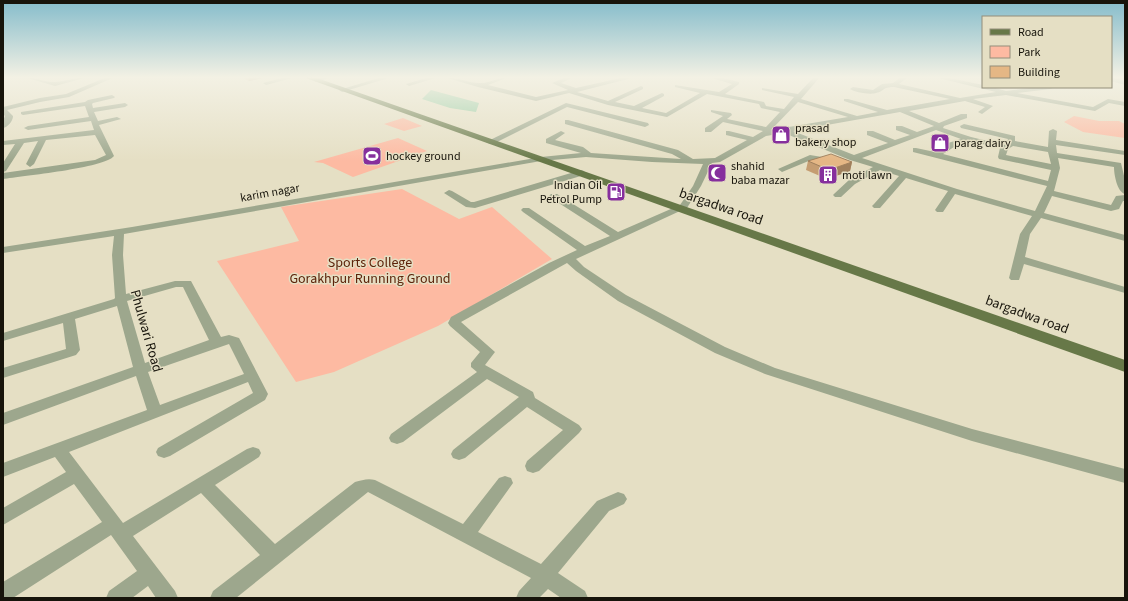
<svg xmlns="http://www.w3.org/2000/svg" width="1128" height="601" font-family="'Source Sans 3',sans-serif">
<style>
.green{fill:#fdbaa2}
.water{fill:#90c99f}
.lines{fill:none;stroke-linecap:round;stroke-linejoin:round}
.minor{fill:#9da78d;fill-rule:evenodd}
.major{fill:#677848;fill-rule:evenodd}
.wall{fill:#c59d72}
.shaded-wall{fill:#a0805d}
.building{fill:#e5b785;stroke:#a0805d}
.labels{text-anchor:middle;dominant-baseline:central;stroke-width:3;stroke-linejoin:round;paint-order:stroke}
.far-poi-label{font-size:12px;fill:#17140b;stroke:#e5dfc4;text-anchor:start}
.far-street-label{font-size:12px;fill:#17140b;stroke:#e5dfc4}
.street-label{font-size:14px;fill:#17140b;stroke:#e5dfc4}
.park-label{font-size:14px;fill:#5d230a;stroke:#e5dfc4}
</style>
<rect width="100%" height="100%" fill="#e5dfc4"/>
<path class="green" d="M1074,116L1099,121H1119L1125,124V138L1083,132L1064,122Z
M403,118L422,126L404,131L384,124Z
M398,138L427,151L353,177L323,163L314,162Z
M402,189L459,219L492,207L552,259L438,326L334,372L296,382L217,261L299,241L281,207Z"/>
<path class="water" d="M431,90L479,103L476,112L450,108L422,99Z"/>
<g class="lines">
<path class="minor" d="M24,77C35,77 46,83 56,82C67,81 77,77 88,77L55,86Z
M107,77H115L69,97L40,102L7,110L13,116C13,121 8,127 3,128V121L5,116L3,114V107L40,98L66,94Z
M285,77H296L266,85L263,83Z
M322,77H333L316,82L313,80Z
M382,77H392L342,92L339,90Z
M429,77H439L409,86L406,84Z
M444,77C457,77 472,84 481,83C491,83 498,77 509,77L488,85L536,97L568,90L552,83L566,77H574L561,83L576,88L625,77H636L577,92L608,101L641,86L643,87V89L615,102L634,106L662,93L664,94V96L642,108L666,113L700,93L675,87V85L719,92L732,84L708,77H719L739,82V84L725,94L764,102L766,106L784,109L794,97L762,90V88L798,94L814,77H820L801,99L857,116L878,112L844,101V99H848L887,110L950,99L894,87C882,87 885,91 876,93C870,95 854,92 850,89L853,87L873,90L882,84L893,83L901,77H908L899,84L960,98L996,92L934,77H945L983,85V87H992L1006,91L1036,87H1054L1051,89L1017,93L1093,107L1108,99L1125,102V106L1109,103L1095,111L1006,95L973,99L993,106L982,114L978,112L985,107L965,101L909,111L939,123L961,114H967V118L944,126L943,128L971,137L1004,145L1006,144L1008,139L961,128L960,126L964,124L1015,136V141L1048,147L1049,131L1053,129L1057,131L1056,140L1125,151V155L1056,145L1057,153L1121,163L1125,180V194C1117,192 1114,174 1114,167L1058,158L1060,168L1054,191L1111,205L1116,196L1125,195V201H1123L1119,209L1111,211L1052,196L1044,213L1125,235V241L1041,218L1030,234L1025,257L1125,287V293L1024,264L1019,280H1011L1009,278L1020,234L1032,216L955,194L943,212H937L935,210L948,191L906,178L880,208H874L872,206L874,204L899,176L880,170L855,184L841,197H835L833,195L835,193L849,180L873,167L850,160L784,133L766,136L720,162L712,163L701,186L685,211H680L576,259L584,267L626,295L725,347L775,368L972,429L1125,469V483L972,441L765,374L715,353L618,301L576,271L567,263L461,322L495,352L485,365L533,392L535,398L579,425L582,429L579,433L539,471L533,473L527,471L525,466L527,461L563,430L527,407L465,458L459,460L453,458L451,454L453,450L519,397L487,379L403,442L397,444L391,442L389,438L391,434L477,372L471,367V363L480,352L450,326L448,323L451,317L549,263L577,250L523,212L521,210L523,208H529L585,246L610,236L551,198L549,196L551,194H557L618,232L680,205L693,186L703,164L652,162L586,157L541,161L124,234L123,255L126,294L175,281H191L221,337L229,335L239,338L268,394L265,400L170,456L164,458L158,456L156,452L158,448L253,393L248,382L69,452L123,523L247,449L253,447L259,449L261,453L259,457L215,485L275,544L355,482C362,480 368,478 375,480L463,524L499,478L505,476L511,478L513,483L478,532L541,564L597,501L618,492L624,494L627,499L624,504L609,511L558,573L585,591L588,598H561L548,589L539,598H516L519,591L531,578L368,492L236,598H210L213,591L260,555L201,493L133,536L175,591L178,598H156L148,586L132,598H106L109,591L137,571L111,535L13,598H3V582L102,522L74,484L3,525V508L66,472L55,457L3,477V463L147,410L136,376L3,425V413L133,367L117,306L75,319L80,350L76,355L3,378V368L66,349L63,323L3,341V333L114,299L115,298L112,255L114,236L3,253V247L132,227L541,157L581,153L546,143V139L561,131L565,133L555,140L583,147L591,153L681,159L672,154L565,124V120H568L678,150L693,159L715,158L747,140L726,135V131H729L753,137L763,131L723,122L711,132H705V128L723,116L711,112V110L731,113L732,115L727,119L766,127L780,112L761,108L759,104L707,94L667,117L608,105L569,93L536,101L478,87ZM798,102L848,117L771,130ZM900,112L934,126L917,132L902,126H896V130L910,135L895,140L873,131H867V135L888,143L854,155L793,131ZM936,130L961,139L948,143L935,152L916,148H913V152L1047,186L1035,211L957,189L862,158ZM969,141L1000,148L998,157L999,159L1051,170L1048,181L943,154L954,147ZM1013,146L1048,152L1051,164L1006,155L1008,149ZM176,287H183L209,340L145,363L127,301ZM229,344L244,374L160,405L148,372Z
M978,77H983V79L979,78Z
M1111,77L1125,81V85L1111,81Z
M112,95L115,97L114,98L93,103L92,104L93,108L125,103L128,105L125,107L94,112L98,121L117,117L121,119L99,125L114,156C105,168 22,176 3,179V173L95,160L106,155L95,135L46,140L34,164L30,167L26,164L38,141L24,143L6,171L3,172V163L15,144L3,145V141L94,130L91,121L28,130L24,128L28,126L89,117L85,106L23,115L21,114V112L85,102L88,100Z
M566,103L648,123L649,125L645,127L567,107L493,144H490L486,142Z
M810,155L822,157L832,155L836,157L835,159L822,161L811,160L782,172L778,169Z
M581,170L584,171L585,173L584,175L475,208L466,207L444,193L449,190L452,191L471,202H474Z"/>
<path class="major" d="M303,77H314L1125,360V372Z"/>
</g>
<path class="wall" d="M241,77H267L249,81Z
M808,161L852,162L850,171L827,179L806,170Z"/>
<path class="shaded-wall" d="M248,77H267L249,81Z
M852,162L850,171L827,179L829,170Z"/>
<path class="building" d="M831,154L852,162L829,170L808,161Z"/>
<linearGradient id="sky" x2="0" y2="1"><stop stop-color="#85bccb"/><stop offset="0.48" stop-color="#f3f1e4"/><stop offset="1" stop-color="#f3f1e4" stop-opacity="0"/></linearGradient>
<rect width="1128" height="161" fill="url(#sky)"/>
<defs>
<symbol id="shop-square" viewBox="-11 -11 22 22"><rect x="-9" y="-9" width="18" height="18" rx="4" fill="#862f9d" stroke="#e5dfc4"/><path d="M-5-2.5h2.3a2.7 3.5 0 0 1 5.4 0H5L5.5 6h-11ZM-1.5-2.5h3a1.5 2.3 0 0 0-3 0Z" fill="#fff"/></symbol>
<symbol id="stadium-square" viewBox="-11 -11 22 22"><rect x="-9" y="-9" width="18" height="18" rx="4" fill="#862f9d" stroke="#e5dfc4"/><path d="M0-5a6.5 5 0 1 0 0 10a6.5 5 0 1 0 0-10ZM-3.5-1.8h7v3.6h-7Z" fill="#fff"/></symbol>
<symbol id="mosque-square" viewBox="-11 -11 22 22"><rect x="-9" y="-9" width="18" height="18" rx="4" fill="#862f9d" stroke="#e5dfc4"/><path d="M3.5-4.9A6 6 0 1 0 3.5 4.9A5 5 0 1 1 3.5-4.9Z" fill="#fff"/></symbol>
<symbol id="building-square" viewBox="-11 -11 22 22"><rect x="-9" y="-9" width="18" height="18" rx="4" fill="#862f9d" stroke="#e5dfc4"/><path d="M-4-6H4V6H1V3H-1V6H-4ZM-2.5-4.3h1.7v1.8h-1.7ZM.8-4.3h1.7v1.8H.8ZM-2.5-1h1.7V.8h-1.7ZM.8-1h1.7V.8H.8Z" fill="#fff"/></symbol>
<symbol id="fuel-square" viewBox="-11 -11 22 22"><rect x="-9" y="-9" width="18" height="18" rx="4" fill="#862f9d" stroke="#e5dfc4"/><path d="M-5.5-6h7V0h2V4h1.3V-2.5L3-4.5l.8-.8L6-3V5H2.5V1h-1V6h-7ZM-4.2-4.7v3.2H.2V-4.7Z" fill="#fff"/></symbol>
</defs>
<g fill-rule="evenodd">
<use href="#shop-square" x="770" y="124" width="22" height="22"/>
<use href="#shop-square" x="929" y="132" width="22" height="22"/>
<use href="#stadium-square" x="361" y="145" width="22" height="22"/>
<use href="#mosque-square" x="706" y="162" width="22" height="22"/>
<use href="#building-square" x="817" y="164" width="22" height="22"/>
<use href="#fuel-square" x="605" y="181" width="22" height="22"/>
</g>
<g class="labels">
<g class="far-poi-label">
<text x="795" y="128">prasad<tspan x="795" dy="14">bakery shop</tspan></text>
<text x="954" y="143">parag dairy</text>
<text x="386" y="156">hockey ground</text>
<text x="731" y="166">shahid<tspan x="731" dy="14">baba mazar</tspan></text>
<text x="842" y="175">moti lawn</text>
<text x="602" y="185" text-anchor="end">Indian Oil<tspan x="602" dy="14">Petrol Pump</tspan></text>
</g>
<g class="far-street-label">
<text transform="translate(270 193) rotate(-10)">karim nagar</text>
</g>
<g class="street-label">
<text transform="translate(721 207) rotate(19)">bargadwa road</text>
<text transform="translate(1027 315) rotate(20)">bargadwa road</text>
<text transform="translate(146 331) rotate(74)">Phulwari Road</text>
</g>
<g class="park-label">
<text x="370" y="263">Sports College<tspan x="370" dy="16">Gorakhpur Running Ground</tspan></text>
</g>
</g>
<rect width="1128" height="601" fill="none" stroke="#17140b" stroke-width="8"/>
<rect x="982" y="16" width="130" height="72" fill="#e5dfc4" stroke="#938e7a"/>
<rect x="990" y="29" width="20" height="6" fill="#677848" stroke="#938e7a"/>
<text x="1018" y="36" font-size="12" fill="#17140b">Road</text>
<rect x="990" y="46" width="20" height="12" fill="#fdbaa2" stroke="#938e7a"/>
<text x="1018" y="56" font-size="12" fill="#17140b">Park</text>
<rect x="990" y="66" width="20" height="12" fill="#e5b785" stroke="#938e7a"/>
<text x="1018" y="76" font-size="12" fill="#17140b">Building</text>
</svg>
